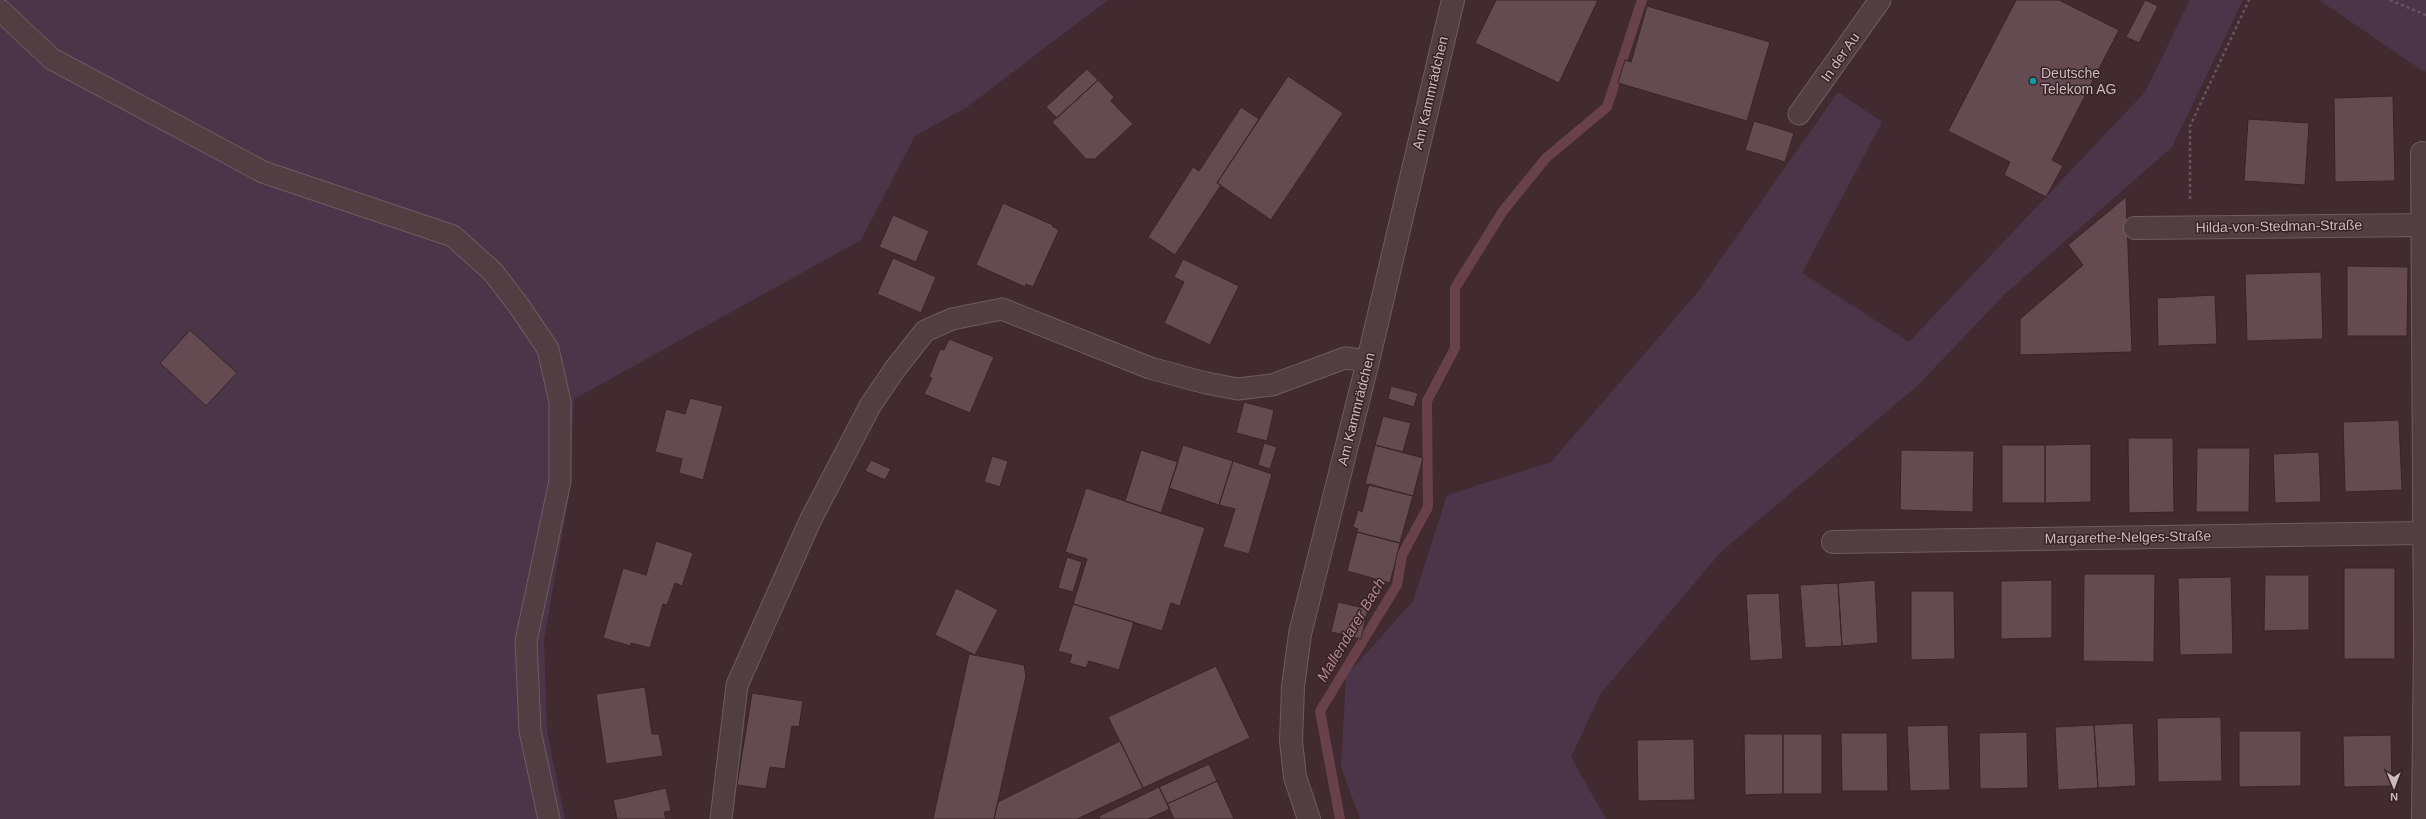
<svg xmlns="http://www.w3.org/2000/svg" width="2426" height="819" font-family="Arial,sans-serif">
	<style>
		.green { fill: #4b3649 }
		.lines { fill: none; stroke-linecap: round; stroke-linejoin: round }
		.stream { stroke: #68414b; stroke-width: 10 }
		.building { fill: #644b51; stroke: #382429 }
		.service-casing { stroke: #6e5c60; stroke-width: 23 }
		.minor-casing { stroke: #6e5c60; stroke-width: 24 }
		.path { stroke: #685361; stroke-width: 2.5; stroke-dasharray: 3 3; stroke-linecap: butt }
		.service { stroke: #513e42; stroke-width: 21 }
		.minor { stroke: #513e42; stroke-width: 22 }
		.culture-dot { fill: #0f9aa8; stroke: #362227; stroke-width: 1.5 }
		.labels { text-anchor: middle; stroke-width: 3; stroke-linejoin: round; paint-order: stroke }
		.street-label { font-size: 14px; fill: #cbbbbe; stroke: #362227 }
		.poi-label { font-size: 14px; fill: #cbbbbe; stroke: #362227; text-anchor: start }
		.water-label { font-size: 15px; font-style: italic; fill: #af8690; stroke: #362227 }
	</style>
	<rect width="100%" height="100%" fill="#412a30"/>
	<path class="green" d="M0,0H1108L967,107L915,136L861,240L574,399L569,495L544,641L547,732L565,819H0Z
		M2190,0H2243L2172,147L2005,294L1917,386L1721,552L1601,693L1571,757L1606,819H1360L1341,767L1346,676L1413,601L1447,495L1551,462L1697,293L1838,92L1882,122L1802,273L1909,342L2145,92Z
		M2319,0H2426V72L2420,69Z"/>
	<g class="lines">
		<path class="stream" d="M1340,819L1320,711L1397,585L1402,555L1428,507L1427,401L1455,348V288L1503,211L1546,158L1607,107L1642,0"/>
	</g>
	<path class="building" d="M1496,0H1598L1559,83L1475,43Z
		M2016,0H2059L2119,30L2052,160L2063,166L2046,197L2004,175L2010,162L1948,131Z
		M2145,0L2158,6L2139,43L2126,37Z
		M1647,6L1770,42L1747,121L1618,83L1625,60L1631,62Z
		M1087,69L1098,80L1057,118L1046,107Z
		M1288,76L1343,113L1271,220L1217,183Z
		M1098,80L1114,97L1111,101L1133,124L1095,159H1086L1052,122Z
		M2393,96L2395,181L2335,182L2334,98Z
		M1241,107L1259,119L1217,183L1221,185L1175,255L1148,237L1193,167L1199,171Z
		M2248,119L2309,123L2305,185L2244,181Z
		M1754,121L1794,133L1785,162L1745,150Z
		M2126,197L2132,352L2020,355V319L2083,265L2068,245Z
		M1003,203L1053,225L1052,226L1059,230L1033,287L1026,284L1025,287L976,265Z
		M893,215L929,231L916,262L879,247Z
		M893,258L936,277L921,313L877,294Z
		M1183,259L1239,286L1210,345L1164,323L1184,282L1174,277Z
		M2347,266L2408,267L2407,336H2347Z
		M2321,272L2323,339L2247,341L2245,274Z
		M2215,295L2217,344L2158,346L2157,298Z
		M190,330L237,373L206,406L160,363Z
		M949,339L994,357L970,413L924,394L932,378L929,377L940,349L944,350Z
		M1391,386L1418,393L1414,407L1388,399Z
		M690,398L723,406L703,480L679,473L682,459L655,452L666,409L685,414Z
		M1244,402L1274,410L1267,441L1236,433Z
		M1383,416L1411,423L1403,452L1375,445Z
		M2399,420L2402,490L2345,492L2343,422Z
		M2128,438H2173L2174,512L2129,513Z
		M1264,443L1277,447L1270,469L1258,465Z
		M2091,444V502L2045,503V445Z
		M1183,445L1233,461L1219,505L1169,488Z
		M1375,445L1423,458L1413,496L1365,484Z
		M2002,445H2045V503H2002Z
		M2197,448H2250L2249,512H2196Z
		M1141,450L1178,462L1161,513L1125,501Z
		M1901,450L1974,451L1973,512L1900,510Z
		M2319,452L2321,502L2275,503L2273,454Z
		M992,456L1008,461L1000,487L984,482Z
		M871,460L891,469L885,480L865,471Z
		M1233,461L1272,474L1249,554L1223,547L1235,509L1219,505Z
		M1369,484L1413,496L1400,543L1357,532L1358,529L1353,527L1358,510L1362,512Z
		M1086,488L1205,528L1180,606L1171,603L1162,631L1073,604L1087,559L1065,552Z
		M1357,532L1400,543L1390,583L1347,571Z
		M656,541L693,553L682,586L675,583L667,605L663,604L650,648L631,643V646L603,638L623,568L646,575Z
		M1067,557L1082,562L1073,592L1058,588Z
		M2344,568H2395V659H2344Z
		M2084,574H2155L2154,662L2083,661Z
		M2265,575H2309V630L2264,631Z
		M2231,577L2233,654L2180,655L2178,578Z
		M1875,580L1878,643L1842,646L1838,583Z
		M2052,580V638L2001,639V581Z
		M1838,583L1842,646L1805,648L1800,585Z
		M956,588L998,610L975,655L935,635Z
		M1911,591H1954L1955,659L1911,660Z
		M1779,593L1783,659L1750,661L1746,594Z
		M1338,602L1368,609L1361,639L1331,632Z
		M1073,604L1134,622L1119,670L1089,661L1086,668L1069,663L1072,655L1058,651Z
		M969,654L1024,665L1026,676L994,819H933Z
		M1216,666L1250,738L1143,788L1108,717Z
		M645,687L652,734H659L663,756L606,764L596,694Z
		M752,693L803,701L799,727L792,726L785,769L770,767L766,789L737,785Z
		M2221,717L2222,781L2158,782L2157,718Z
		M2133,723L2136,786L2098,788L2094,725Z
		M1948,725L1950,790L1910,791L1907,726Z
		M2094,725L2098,788L2058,790L2055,727Z
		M2239,731H2301V786L2239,787Z
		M2027,732L2028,788L1980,789L1979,733Z
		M1841,733H1887L1888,791H1842Z
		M1744,734H1783V794L1745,795Z
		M1783,734H1822V794H1783Z
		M2391,735L2392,786L2344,787L2343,736Z
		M1694,739L1695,800L1638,801L1637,740Z
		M1120,741L1143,788L1077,819H994L998,802Z
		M1209,764L1217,781L1167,804L1159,787Z
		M1217,781L1234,819H1174L1167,804Z
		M1159,787L1170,809L1148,819H1100L1099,816Z
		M666,788L671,811L664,812L666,819H617L613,800Z"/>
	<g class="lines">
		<g class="service-casing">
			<path id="service" d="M0,10L52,59L263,172L453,236L493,272L519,306L548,349L560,402V481L526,641L530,731L549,819
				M1799,114L1880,0
				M721,819L737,685L810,521L870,406L895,369L925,331L952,319L1002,309L1150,368L1206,383L1238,389L1272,385L1345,358L1368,361"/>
		</g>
		<g class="minor-casing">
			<path id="minor" d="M2422,153L2425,642L2423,819
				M2135,228L2423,225
				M1833,542L2424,533
				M1309,819L1295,777L1291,741L1293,687L1300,634L1368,361L1453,0"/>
		</g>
		<path class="path" d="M2390,0L2426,15
			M2190,199V126L2249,0"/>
		<use href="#service" class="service"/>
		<use href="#minor" class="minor"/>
	</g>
	<circle class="culture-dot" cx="2033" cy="81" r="4"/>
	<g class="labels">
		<g class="street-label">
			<text transform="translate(1840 57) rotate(-55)" y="5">In der Au</text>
			<text transform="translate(1430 93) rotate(-77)" y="5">Am Kammrädchen</text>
			<text transform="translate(2279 226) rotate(-1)" y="5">Hilda-von-Stedman-Straße</text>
			<text transform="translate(1356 409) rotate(-76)" y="5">Am Kammrädchen</text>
			<text transform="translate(2128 537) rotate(-1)" y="5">Margarethe-Nelges-Straße</text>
		</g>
		<g class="poi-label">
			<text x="2041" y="78">Deutsche<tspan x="2041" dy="16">Telekom AG</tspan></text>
		</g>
		<g class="water-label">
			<text transform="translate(1351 630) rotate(-59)" y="5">Mallendarer Bach</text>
		</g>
	</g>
	<g transform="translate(2394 787) rotate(179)" stroke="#362227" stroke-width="3" paint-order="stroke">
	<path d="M0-3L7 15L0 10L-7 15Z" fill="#cbbbbe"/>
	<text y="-6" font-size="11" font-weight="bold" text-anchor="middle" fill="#cbbbbe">N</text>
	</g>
</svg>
